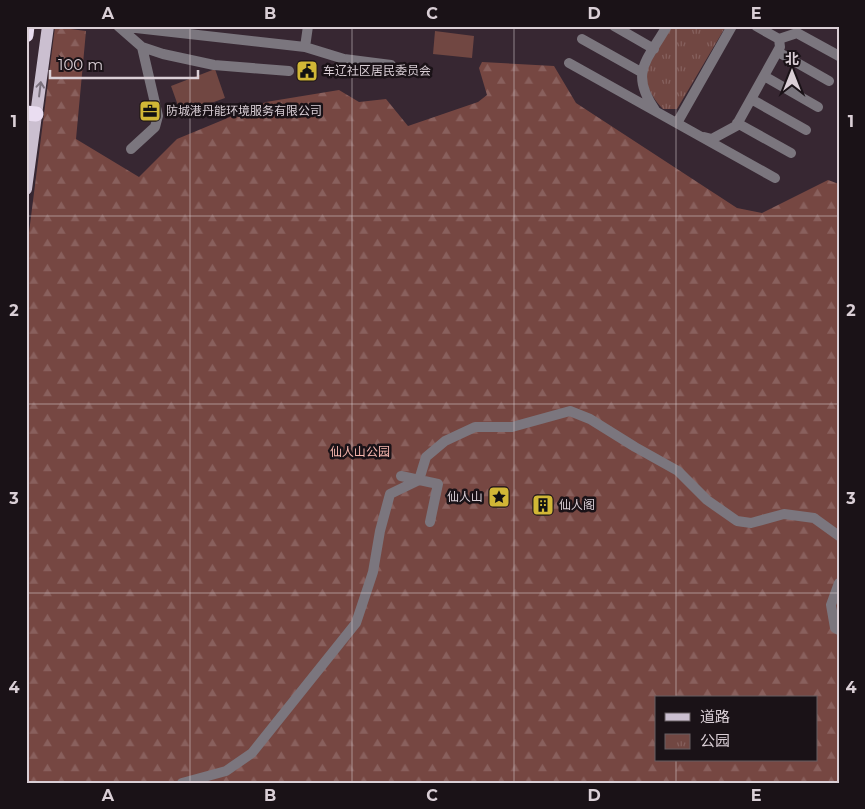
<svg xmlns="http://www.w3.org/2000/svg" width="865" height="809" font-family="Montserrat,'Noto Sans SC',sans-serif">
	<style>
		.grass { fill: #714742 }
		.forest { fill: url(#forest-firs); fill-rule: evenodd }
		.park { fill: url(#park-tufts) }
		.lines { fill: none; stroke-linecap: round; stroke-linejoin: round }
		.minor { stroke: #7b767e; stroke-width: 10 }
		.major { stroke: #cbbfd0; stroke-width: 12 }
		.highway { stroke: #eaddf1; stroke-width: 15 }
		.oneway { stroke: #7b717d }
		.grid { fill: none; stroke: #dacfd6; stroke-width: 1; stroke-opacity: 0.55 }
		.labels { text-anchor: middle; stroke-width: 5; stroke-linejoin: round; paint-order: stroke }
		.poi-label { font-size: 12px; fill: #dacfd6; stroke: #1a1217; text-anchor: start }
		.park-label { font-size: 12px; fill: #f7b6ae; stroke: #1a1217 }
		.neatline { fill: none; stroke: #dacfd6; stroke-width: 2 }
		.grid-label { font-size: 16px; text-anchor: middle; font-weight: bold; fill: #dacfd6 }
	</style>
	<defs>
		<pattern id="forest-firs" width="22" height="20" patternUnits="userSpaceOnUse" patternTransform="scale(1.25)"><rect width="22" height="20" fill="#764742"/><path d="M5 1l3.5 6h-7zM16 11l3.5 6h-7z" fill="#89605d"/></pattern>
		<pattern id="park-tufts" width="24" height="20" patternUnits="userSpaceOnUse" patternTransform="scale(1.25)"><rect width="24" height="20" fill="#714742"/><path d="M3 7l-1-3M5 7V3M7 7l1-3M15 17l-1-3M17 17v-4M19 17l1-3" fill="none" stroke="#85605d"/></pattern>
	</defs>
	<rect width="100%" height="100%" fill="#372732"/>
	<path class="grass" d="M435,31L474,36L472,58L433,54Z
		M215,69L225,98L181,114L171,86Z"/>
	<path class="forest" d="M55,27L86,31L76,139L139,177L177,139L266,102L339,90L359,102L386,99L408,126L478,102L487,95L479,68L482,62L554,66L576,103L737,208L762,213L828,180L839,184V783H26V256ZM656,698H816V760H656Z"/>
	<path class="park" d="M672,26H726L677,109H663C631,74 652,61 672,26Z"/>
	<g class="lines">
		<path class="minor" d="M118,26L305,47L344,59L391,65
			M118,26L142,47L163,54L214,65L289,71
			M614,26L654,49
			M582,39L641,72
			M779,39L797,33L839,56
			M305,47L308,26
			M778,52L829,81
			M569,63L775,178
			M764,76L818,107
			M751,99L806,130
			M655,110C629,72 647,61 667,26
			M677,123L732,26
			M737,123L791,153
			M704,137L712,139L736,126L780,47L779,39L756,26
			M131,149L155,127L158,116L142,47
			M401,476L438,484L430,522
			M839,583L831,605L835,628L839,630
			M182,783L226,771L252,753L356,623L373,572L380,531L390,494L419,480L426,457L445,441L475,427H512L570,411L590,419L635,447L678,471L707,500L737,521L751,523L784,514L814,518L839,536"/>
		<path class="major" d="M26,189L48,26"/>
		<path class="highway" d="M26,35L27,26
			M26,113L36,114"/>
	</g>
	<defs><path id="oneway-shaft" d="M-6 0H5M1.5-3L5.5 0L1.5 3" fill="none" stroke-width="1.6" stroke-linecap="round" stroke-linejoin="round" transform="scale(1.25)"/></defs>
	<use class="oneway" href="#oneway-shaft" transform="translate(40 89) rotate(-83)"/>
	<path class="grid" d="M190,26V783M352,26V783M514,26V783M676,26V698M26,216H839M26,404H839M26,593H839M676,760V783"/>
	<defs>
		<g id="civic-square" transform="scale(1.125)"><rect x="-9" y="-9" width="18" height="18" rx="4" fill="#d1b736" stroke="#1a1217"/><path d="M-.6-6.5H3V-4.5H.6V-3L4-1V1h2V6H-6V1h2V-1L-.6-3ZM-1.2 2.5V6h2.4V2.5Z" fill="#111"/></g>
		<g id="office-square" transform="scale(1.125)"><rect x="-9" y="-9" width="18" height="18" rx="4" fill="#d1b736" stroke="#1a1217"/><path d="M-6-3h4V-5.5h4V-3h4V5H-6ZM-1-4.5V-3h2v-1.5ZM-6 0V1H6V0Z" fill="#111"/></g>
		<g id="sight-square" transform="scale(1.125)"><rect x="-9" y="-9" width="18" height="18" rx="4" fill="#d1b736" stroke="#1a1217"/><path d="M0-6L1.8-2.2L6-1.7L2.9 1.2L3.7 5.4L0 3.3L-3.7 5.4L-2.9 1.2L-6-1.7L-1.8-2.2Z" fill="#111"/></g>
		<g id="building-square" transform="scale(1.125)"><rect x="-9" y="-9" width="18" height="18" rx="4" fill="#d1b736" stroke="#1a1217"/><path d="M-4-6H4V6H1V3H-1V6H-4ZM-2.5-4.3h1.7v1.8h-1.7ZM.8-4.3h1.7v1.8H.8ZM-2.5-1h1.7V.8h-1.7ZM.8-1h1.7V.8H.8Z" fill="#111"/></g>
	</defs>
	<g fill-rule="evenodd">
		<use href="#civic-square" x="307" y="71"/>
		<use href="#office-square" x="150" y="111"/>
		<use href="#sight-square" x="499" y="497"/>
		<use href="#building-square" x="543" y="505"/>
	</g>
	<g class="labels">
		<g class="poi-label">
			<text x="323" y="75">车辽社区居民委员会</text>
			<text x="166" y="115">防城港丹能环境服务有限公司</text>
			<text x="483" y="501" text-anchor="end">仙人山</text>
			<text x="559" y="509">仙人阁</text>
		</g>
		<g class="park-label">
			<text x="360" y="456">仙人山公园</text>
		</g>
	</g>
	<rect width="865" height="809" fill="none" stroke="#1a1217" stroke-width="55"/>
	<rect x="655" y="696" width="162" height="65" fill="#1a1217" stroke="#675e63"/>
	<rect x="665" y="713" width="25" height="8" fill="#cbbfd0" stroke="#675e63"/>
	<text x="700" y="722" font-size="15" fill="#dacfd6">道路</text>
	<rect x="665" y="734" width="25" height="15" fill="url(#park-tufts)" stroke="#675e63"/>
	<text x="700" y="746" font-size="15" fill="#dacfd6">公园</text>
	<g transform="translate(792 72)" stroke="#1a1217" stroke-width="4" paint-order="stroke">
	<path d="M0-4L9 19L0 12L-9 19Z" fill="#dacfd6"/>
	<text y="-8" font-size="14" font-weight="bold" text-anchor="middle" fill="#dacfd6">北</text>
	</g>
	<path d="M50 70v8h148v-8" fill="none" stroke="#dacfd6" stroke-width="2.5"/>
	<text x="58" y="70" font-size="15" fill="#dacfd6" stroke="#1a1217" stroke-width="4" paint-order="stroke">100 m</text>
	<rect x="28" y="28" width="810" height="754" class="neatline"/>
	<g class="grid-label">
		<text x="108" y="19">A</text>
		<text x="270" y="19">B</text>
		<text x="432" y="19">C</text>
		<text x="594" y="19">D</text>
		<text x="756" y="19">E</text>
		<text x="14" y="127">1</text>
		<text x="851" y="127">1</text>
		<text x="14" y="316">2</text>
		<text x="851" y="316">2</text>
		<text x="14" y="504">3</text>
		<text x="851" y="504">3</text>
		<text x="14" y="693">4</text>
		<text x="851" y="693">4</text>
		<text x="108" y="801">A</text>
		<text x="270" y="801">B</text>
		<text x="432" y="801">C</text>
		<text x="594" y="801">D</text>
		<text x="756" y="801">E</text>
	</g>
</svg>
